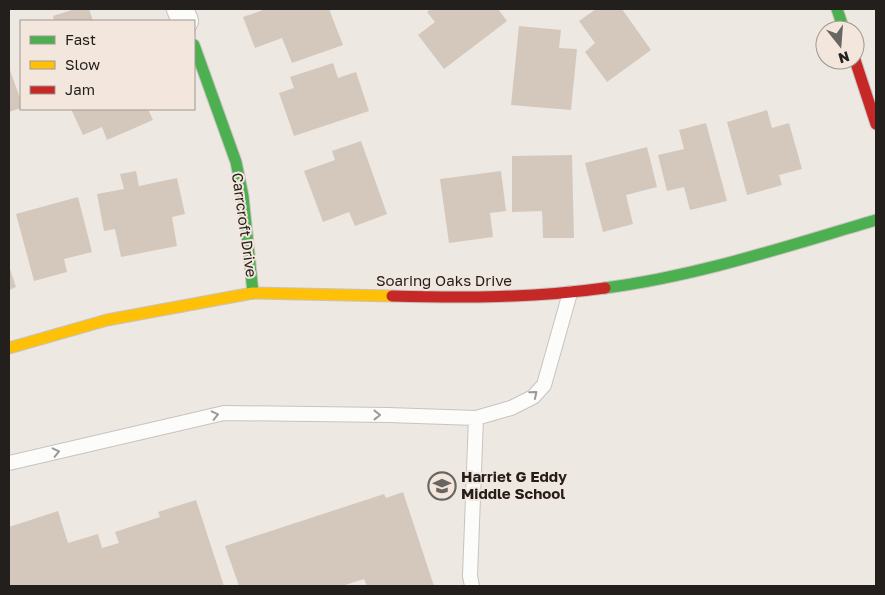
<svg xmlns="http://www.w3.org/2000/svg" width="885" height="595" font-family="'Golos Text',sans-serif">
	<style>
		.building { fill: #d4c8bd }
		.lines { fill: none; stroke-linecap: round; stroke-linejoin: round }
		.lane-casing { stroke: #c8c3bf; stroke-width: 16 }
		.street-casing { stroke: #c8c3bf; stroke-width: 28 }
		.fast-casing { stroke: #c8c3bf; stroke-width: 13 }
		.slow-casing { stroke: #c8c3bf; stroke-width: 13 }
		.jam-casing { stroke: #c8c3bf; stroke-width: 13 }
		.lane { stroke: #fcfcfb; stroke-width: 14 }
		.street { stroke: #fcfcfb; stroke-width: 26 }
		.fast { stroke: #4caf50; stroke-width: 11 }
		.slow { stroke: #ffc107; stroke-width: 11 }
		.jam { stroke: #c62828; stroke-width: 11 }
		.oneway { stroke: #9a9997 }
		.labels { text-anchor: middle; stroke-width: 4; stroke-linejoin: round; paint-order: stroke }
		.street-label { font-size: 15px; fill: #231f1c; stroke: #f3e7dd }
		.poi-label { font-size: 15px; font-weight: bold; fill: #231f1c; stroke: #f3e7dd; text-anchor: start }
	</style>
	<rect width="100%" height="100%" fill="#eee8e2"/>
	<path class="building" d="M75,9H89L93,21H54L53,16Z
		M266,9H329L343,45L292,63L282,38L255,48L243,17Z
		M431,9H498L507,21L444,69L418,35L435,22L427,12Z
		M596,9H622L651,50L607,82L585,52L595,43L579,21Z
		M519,26L561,30L559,48L577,49L571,110L511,105Z
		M333,63L338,78L356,72L369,111L294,136L279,93L294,88L290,77Z
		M10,70L21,101V108L9,112V71Z
		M71,109H148L153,120L107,140L102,127L83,135Z
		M767,110L772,128L789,123L802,169L779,175L782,185L747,195L727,122Z
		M706,123L727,201L690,210L684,187L667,191L658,155L684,149L679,130Z
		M361,141L387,214L355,226L349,212L323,222L304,171L335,160L332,151Z
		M647,147L657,187L626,195L633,224L603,232L585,163Z
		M572,155L574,238H543L542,211L512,212V156Z
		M136,171L139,186L177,178L185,214L172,217L177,246L121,257L115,229L104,231L97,194L124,189L120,174Z
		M501,171L506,211L490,213L493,237L449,243L440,179Z
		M78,197L92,252L64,259L67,272L34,281L16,214Z
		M9,266L16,287L9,290Z
		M403,492L434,586H367L364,579L342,586H239L225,546L384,494L386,498Z
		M196,500L224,586H9V527L58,511L68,543L98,534L102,548L119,543L115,532L160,517L158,512Z"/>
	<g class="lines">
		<g class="lane-casing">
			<path id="lane" d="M9,463L224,413L388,415L476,418L511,408L533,397L544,385L570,293
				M472,586L470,576L476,418"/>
		</g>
		<g class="street-casing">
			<path id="street" d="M180,9L185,21"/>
		</g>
		<g class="fast-casing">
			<path id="fast" d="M837,9L844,30
				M194,45L236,162L243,196L253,293
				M605,288C698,276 787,246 876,220"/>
		</g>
		<g class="slow-casing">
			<path id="slow" d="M9,348L107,320L253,293L392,296"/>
		</g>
		<g class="jam-casing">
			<path id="jam" d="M855,60L876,124
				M392,296C463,298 534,298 605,288"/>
		</g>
		<use href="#lane" class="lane"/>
		<use href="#street" class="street"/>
		<use href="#fast" class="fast"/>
		<use href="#slow" class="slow"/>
		<use href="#jam" class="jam"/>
	</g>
	<defs><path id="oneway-chevron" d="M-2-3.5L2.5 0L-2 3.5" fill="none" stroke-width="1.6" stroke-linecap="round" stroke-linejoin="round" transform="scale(1.25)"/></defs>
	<g class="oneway">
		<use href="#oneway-chevron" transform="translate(534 394) rotate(-40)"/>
		<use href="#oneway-chevron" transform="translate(215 415) rotate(-13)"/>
		<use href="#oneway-chevron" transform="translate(377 415)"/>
		<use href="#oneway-chevron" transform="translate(56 452) rotate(-13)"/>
	</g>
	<defs>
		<g id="school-ring" transform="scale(1.4375)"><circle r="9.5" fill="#f3e7dd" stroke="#6a6561" stroke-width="1.5"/><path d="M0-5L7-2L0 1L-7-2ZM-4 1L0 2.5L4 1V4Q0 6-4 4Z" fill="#6a6561"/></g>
	</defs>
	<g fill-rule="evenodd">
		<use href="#school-ring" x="442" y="486"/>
	</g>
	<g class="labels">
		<g class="street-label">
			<text transform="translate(244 225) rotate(82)" y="5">Carrcroft Drive</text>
			<text x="444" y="286">Soaring Oaks Drive</text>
		</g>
		<g class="poi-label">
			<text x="461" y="482">Harriet G Eddy<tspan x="461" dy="17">Middle School</tspan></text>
		</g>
	</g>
	<rect width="885" height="595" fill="none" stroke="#231f1c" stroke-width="20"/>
	<rect x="20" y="20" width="175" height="90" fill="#f3e7dd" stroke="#a09790"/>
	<rect x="30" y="36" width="25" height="8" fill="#4caf50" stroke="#a09790"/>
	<text x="65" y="45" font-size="15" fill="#231f1c">Fast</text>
	<rect x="30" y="61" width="25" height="8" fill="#ffc107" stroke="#a09790"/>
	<text x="65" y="70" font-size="15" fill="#231f1c">Slow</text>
	<rect x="30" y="86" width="25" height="8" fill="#c62828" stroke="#a09790"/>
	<text x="65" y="95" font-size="15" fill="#231f1c">Jam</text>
	<g transform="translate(840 45) rotate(163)"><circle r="24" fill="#f3e7dd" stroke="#a09790"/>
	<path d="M0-4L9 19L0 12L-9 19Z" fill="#6a6561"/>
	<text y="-8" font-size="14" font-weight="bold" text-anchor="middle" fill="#231f1c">N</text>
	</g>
</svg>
